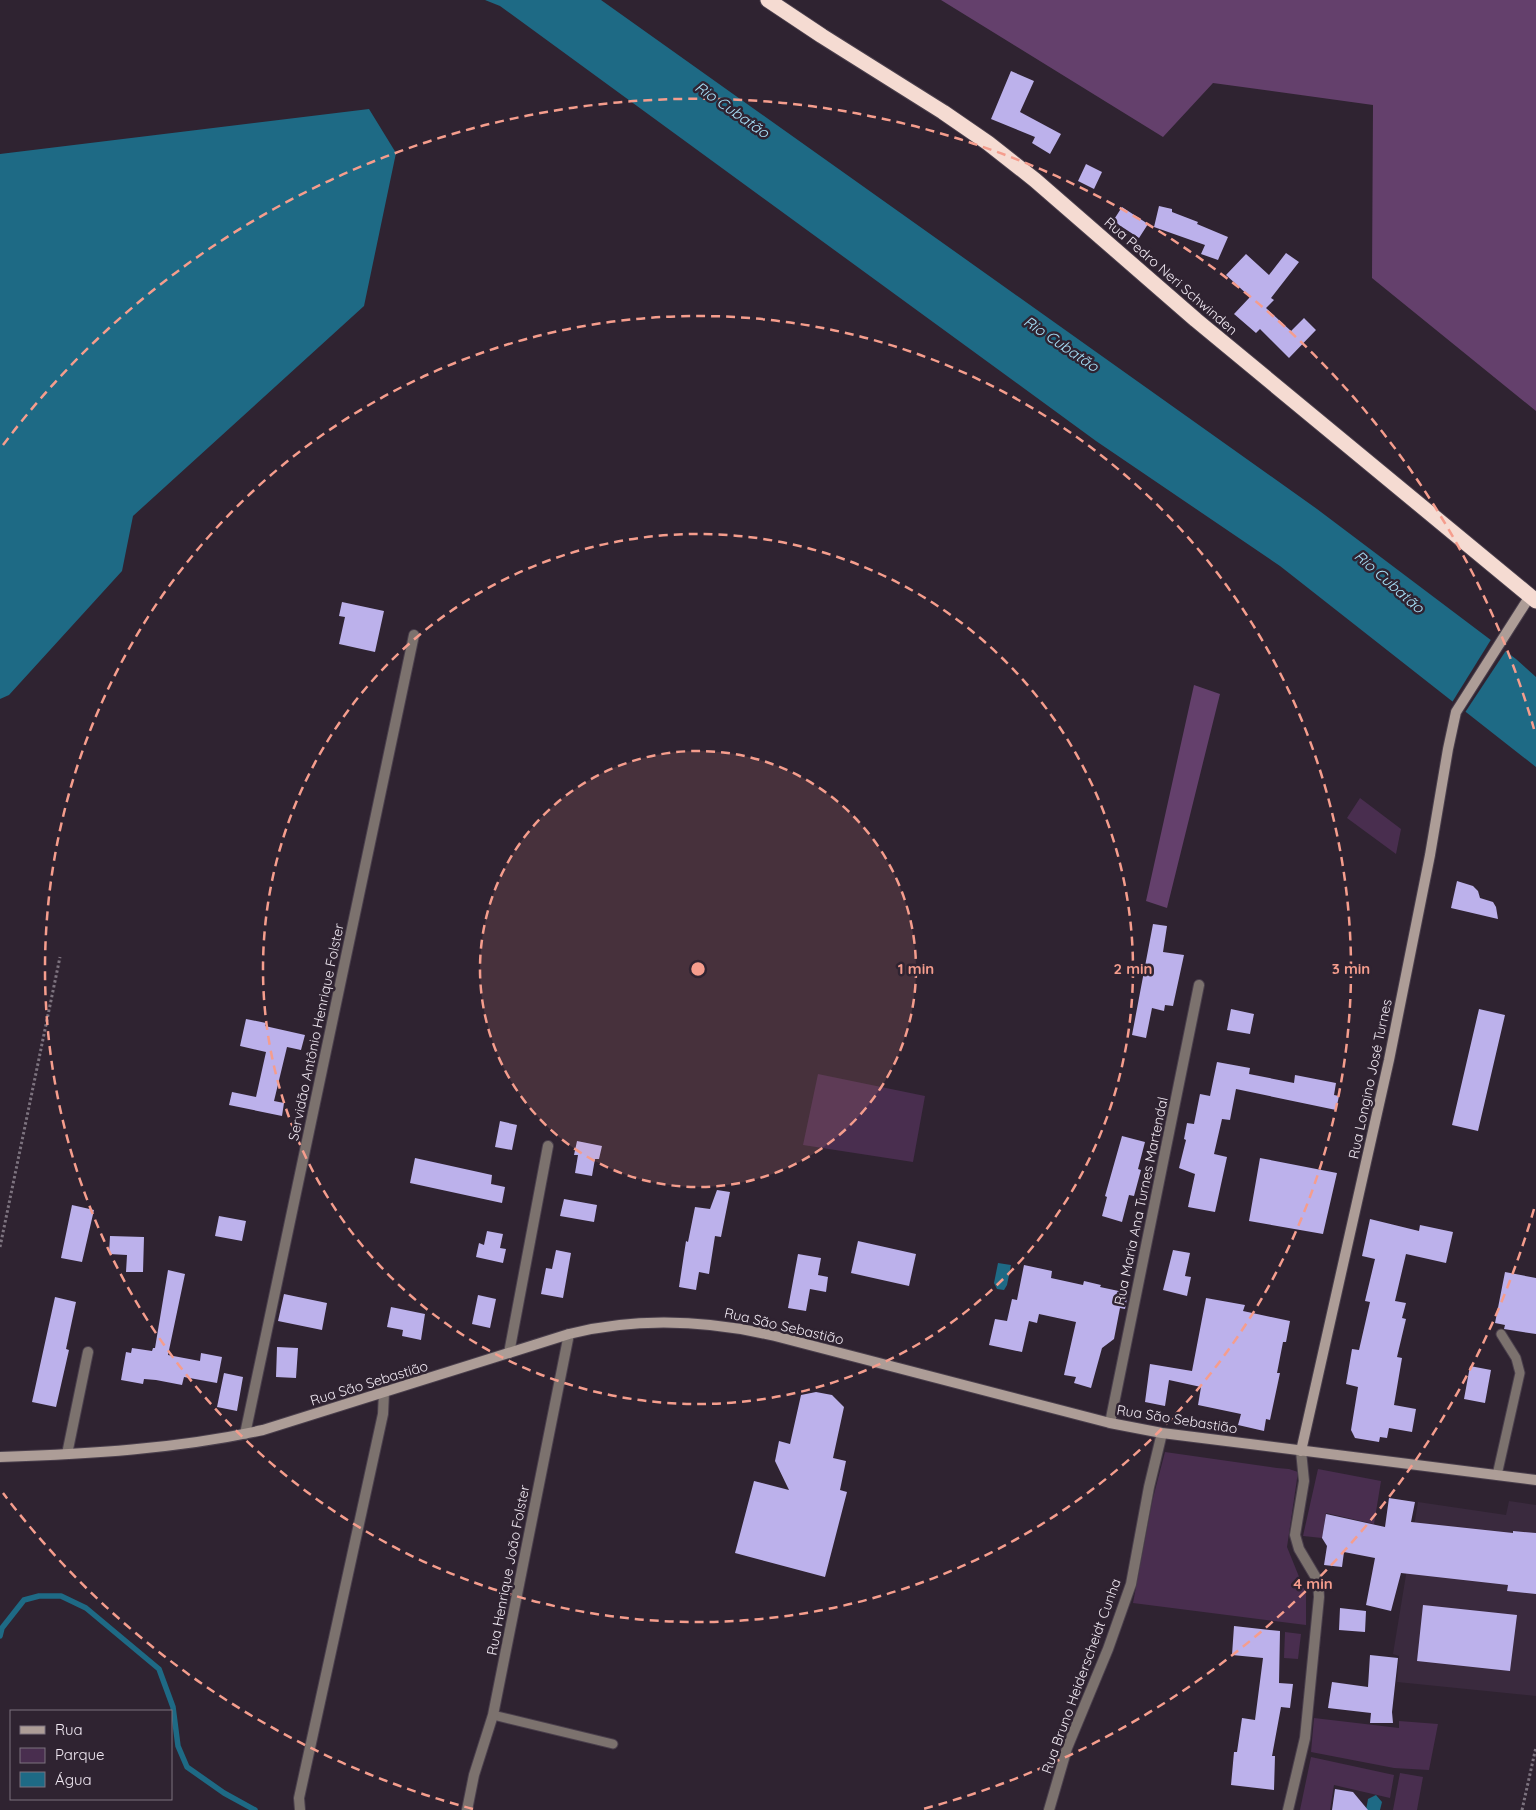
<svg xmlns="http://www.w3.org/2000/svg" width="1536" height="1810" font-family="Quicksand,sans-serif">
	<style>
		.built { fill: #3a2a3e }
		.green { fill: #492e4f }
		.forest { fill: #64406c }
		.water { fill: #1e6a85 }
		.pier { fill: #2f2331 }
		.lines { fill: none; stroke-linecap: round; stroke-linejoin: round }
		.stream { stroke: #1e6a85; stroke-width: 5.5 }
		.building { fill: #bcb1eb }
		.lane-casing { stroke: #4a3f4c; stroke-width: 11 }
		.street-casing { stroke: #4a3f4c; stroke-width: 12 }
		.secondary-casing { stroke: #4a3f4c; stroke-width: 12 }
		.highway-casing { stroke: #4a3f4c; stroke-width: 17 }
		.path { stroke: #7d737f; stroke-width: 3; stroke-dasharray: 2.5 2.5; stroke-linecap: butt }
		.lane { stroke: #7c726e; stroke-width: 9 }
		.street { stroke: #7c726e; stroke-width: 10 }
		.secondary { stroke: #ad9d97; stroke-width: 10 }
		.highway { stroke: #f5dbd2; stroke-width: 15 }
		.ring { fill: none; stroke: #f59d8d; stroke-width: 2.5; stroke-dasharray: 9 6 }
		.labels { text-anchor: middle; stroke-width: 5; stroke-linejoin: round; paint-order: stroke }
		.street-label { font-size: 14px; fill: #f1e9f3; stroke: #2f2331 }
		.water-label { font-size: 15px; font-style: italic; fill: #a9e3fb; stroke: #2f2331 }
		.centre { fill: #f59d8d; stroke: #2f2331; stroke-width: 2.5 }
		.ring-label { font-size: 15px; text-anchor: middle; font-weight: bold; fill: #f59d8d; stroke: #2f2331; stroke-width: 5; stroke-linejoin: round; paint-order: stroke }
	</style>
	<rect width="100%" height="100%" fill="#2f2331"/>
	<path class="built" d="M1509,1501L1536,1505V1696L1397,1682L1399,1656L1393,1654L1418,1502L1506,1515Z"/>
	<path class="green" d="M1360,798L1401,829L1396,854L1347,818Z
		M818,1074L925,1096L913,1162L803,1145Z
		M1165,1452L1277,1468L1289,1469L1298,1472L1287,1547L1306,1594V1625L1133,1603L1153,1498Z
		M1318,1469L1381,1481L1374,1524L1326,1513L1322,1538L1303,1536Z
		M1285,1632L1301,1634L1298,1659L1284,1658Z
		M1314,1718L1399,1728V1721L1438,1724L1429,1770L1394,1768L1311,1752Z
		M1311,1757L1394,1775L1390,1798L1334,1785L1330,1810H1300Z
		M1400,1773L1423,1777L1417,1810H1393Z"/>
	<path class="forest" d="M941,0H1536V411L1372,278L1373,105L1213,83L1163,137Z
		M1194,685L1220,694L1167,908L1146,901Z"/>
	<path class="water" d="M485,0H601L1317,509L1516,659L1536,677V767L1280,566L1096,441L500,6Z
		M369,109L396,153L364,306L133,516L122,571L9,695L0,699V154Z
		M998,1263L1011,1265L1007,1285L1004,1290L997,1289L994,1283Z
		M1376,1795L1382,1802L1380,1810H1366L1368,1799Z"/>
	<path class="pier" d="M1492,638L1507,649L1464,714L1451,704Z"/>
	<g class="lines">
		<path class="stream" d="M0,1636L2,1628L24,1600L39,1596H61L86,1608L159,1669L173,1707L178,1746L187,1767L224,1793L255,1810"/>
	</g>
	<path class="building" d="M1011,71L1034,81L1020,112L1061,134L1050,154L1032,143L1035,137L991,119Z
		M1086,164L1102,172L1094,189L1078,181Z
		M1159,206L1172,209V212L1198,222L1197,224L1228,237L1218,260L1201,254L1205,245L1154,227Z
		M1122,207L1148,224L1139,238L1113,221Z
		M1286,253L1299,262L1271,298L1274,300L1266,308L1291,331L1304,318L1316,330L1289,358L1260,329L1256,333L1234,314L1250,297L1226,275L1246,254L1269,275Z
		M342,602L384,611L375,652L339,644L345,617L339,616Z
		M1457,881L1473,886L1478,891L1480,898L1493,902L1496,907L1498,919L1451,908Z
		M1153,924L1167,926L1163,952L1184,955L1173,1006L1165,1005L1164,1011L1152,1008L1146,1038L1132,1035Z
		M1231,1009L1254,1014L1250,1034L1227,1030Z
		M1479,1009L1505,1015L1478,1131L1452,1125Z
		M246,1019L266,1023L265,1026L305,1035L301,1050L287,1047L274,1101L284,1103L282,1116L229,1105L232,1092L256,1097L266,1052L240,1046Z
		M1217,1062L1250,1068L1249,1074L1294,1083L1295,1075L1336,1083L1334,1095L1339,1096L1336,1110L1236,1089L1230,1120L1222,1119L1214,1154L1227,1157L1215,1212L1188,1207L1195,1174L1179,1168L1186,1140L1184,1139L1187,1123L1194,1124L1200,1094L1210,1096Z
		M500,1121L517,1125L512,1150L495,1147Z
		M1122,1136L1145,1142L1138,1169L1141,1170L1134,1196L1129,1195L1122,1222L1102,1216L1107,1197L1105,1196Z
		M577,1141L602,1146L599,1159H595L592,1176L575,1173L578,1155H574Z
		M415,1158L492,1175L491,1184L505,1187L502,1203L410,1183Z
		M1260,1158L1337,1173L1323,1234L1249,1221Z
		M717,1190L730,1192L721,1237L715,1236L709,1274L699,1272L696,1290L679,1287L686,1241L688,1242L695,1207L710,1209Z
		M564,1199L597,1205L594,1222L560,1216Z
		M72,1205L94,1210L82,1262L61,1258Z
		M219,1216L246,1221L242,1241L215,1236Z
		M1370,1219L1419,1231L1420,1225L1453,1232L1446,1263L1406,1254L1395,1301L1406,1303L1402,1318L1406,1319L1397,1357L1402,1358L1394,1405L1416,1409L1412,1432L1389,1428L1387,1438L1380,1437L1379,1442L1355,1438L1351,1430L1358,1387L1346,1384L1352,1349L1359,1350L1370,1302L1365,1301L1375,1259L1362,1256Z
		M487,1231L503,1234L500,1248L506,1249L503,1263L476,1257L479,1243L484,1245Z
		M110,1236L144,1237L143,1272H126L127,1255L109,1254Z
		M858,1241L916,1254L909,1286L851,1273Z
		M556,1250L571,1253L563,1298L541,1294L546,1268L552,1269Z
		M1173,1250L1190,1253L1185,1276L1191,1277L1187,1296L1163,1290Z
		M798,1254L821,1258L818,1275L828,1277L826,1292L810,1289L806,1311L788,1308Z
		M1024,1265L1052,1271L1051,1278L1083,1285L1084,1281L1101,1285L1100,1287L1128,1293L1125,1309L1120,1308L1114,1339L1102,1348L1091,1388L1074,1383L1076,1377L1064,1375L1076,1322L1039,1314L1037,1323L1029,1321L1022,1352L989,1345L995,1319L1007,1321L1012,1299L1017,1300Z
		M168,1270L185,1274L168,1355L200,1361L201,1353L222,1357L217,1383L184,1377L182,1385L156,1380L144,1379L143,1384L121,1380L126,1352L131,1353L132,1348L152,1351L153,1348H155Z
		M1505,1272L1536,1278V1334L1504,1329L1505,1325L1495,1323Z
		M284,1294L327,1303L322,1330L278,1321Z
		M478,1295L496,1299L490,1328L472,1324Z
		M55,1297L76,1302L66,1349L69,1350L56,1407L32,1402Z
		M1206,1298L1245,1305L1243,1311L1290,1321L1286,1342H1283L1277,1373H1280L1270,1420L1266,1419L1264,1431L1238,1425L1241,1414L1198,1405L1201,1387L1169,1380L1165,1406L1145,1402L1150,1364L1192,1371Z
		M391,1307L425,1314L421,1340L402,1336L403,1330L387,1327Z
		M277,1347L298,1348L296,1378L276,1377Z
		M1470,1366L1491,1370L1485,1403L1464,1399Z
		M224,1373L243,1377L237,1411L217,1407Z
		M816,1392L832,1395L844,1407L833,1458L846,1461L840,1490L847,1492L825,1577L735,1553L754,1481L789,1490L775,1461L779,1441L790,1444L801,1395Z
		M1389,1498L1415,1502L1411,1522L1513,1533V1531L1536,1533V1594L1507,1591L1508,1585L1401,1573L1391,1611L1366,1605L1375,1558L1344,1552L1342,1567L1324,1565L1327,1546L1322,1538L1326,1514L1385,1527Z
		M1423,1605L1517,1615L1510,1671L1417,1661Z
		M1340,1608L1366,1611L1365,1632L1339,1630Z
		M1234,1626L1280,1631L1279,1683L1293,1684L1290,1708L1281,1707L1272,1756H1275L1274,1790L1231,1785L1234,1752H1237L1242,1718L1255,1720L1263,1658L1232,1655Z
		M1370,1655L1398,1658L1392,1712L1393,1723H1370L1371,1713L1328,1708L1332,1682L1368,1687Z
		M1335,1789L1353,1792L1368,1810H1332Z"/>
	<g class="lines">
		<g class="lane-casing">
			<path id="lane" d="M1497,1475L1520,1373L1516,1358L1501,1334
				M493,1715L613,1744"/>
		</g>
		<g class="street-casing">
			<path id="street" d="M509,1353L548,1146
				M1110,1423L1199,985
				M245,1434L414,635
				M67,1454L88,1352
				M300,1810L299,1798L383,1414L384,1392
				M467,1810L474,1775L493,1715L569,1334
				M1049,1810L1067,1748L1108,1649L1131,1584L1149,1487L1162,1433
				M1288,1810L1305,1738L1319,1597L1318,1581L1299,1549L1295,1535L1304,1481L1301,1451"/>
		</g>
		<g class="secondary-casing">
			<path id="secondary" d="M1301,1451L1389,1060L1430,855L1448,749L1456,712L1530,596
				M0,1457C88,1454 177,1449 263,1430L569,1334C637,1317 706,1320 775,1336L1110,1423L1162,1433L1536,1480"/>
		</g>
		<g class="highway-casing">
			<path id="highway" d="M768,0L822,36L943,112L988,143L1035,180L1196,320L1536,601"/>
		</g>
		<path class="path" d="M0,1247L60,957
			M1522,1810L1536,1747"/>
		<use href="#lane" class="lane"/>
		<use href="#street" class="street"/>
		<use href="#secondary" class="secondary"/>
		<use href="#highway" class="highway"/>
	</g>
	<circle cx="698" cy="969" r="218" fill="#f59d8d" fill-opacity=".12"/>
	<g class="ring">
		<circle cx="698" cy="969" r="218"/>
		<circle cx="698" cy="969" r="435"/>
		<circle cx="698" cy="969" r="653"/>
		<path d="M1534 1209A870 870 0 0 1 923 1809M473 1809A870 870 0 0 1 3 1493M3 445A870 870 0 0 1 1534 729"/>
	</g>
	<g class="labels">
		<g class="street-label">
			<text transform="translate(1171 276) rotate(41)" y="5">Rua Pedro Neri Schwinden</text>
			<text transform="translate(316 1032) rotate(-78)" y="5">Servidão Antônio Henrique Folster</text>
			<text transform="translate(1370 1079) rotate(-78)" y="5">Rua Longino José Turnes</text>
			<text transform="translate(1141 1201) rotate(-78)" y="5">Rua Maria Ana Turnes Martendal</text>
			<text transform="translate(784 1326) rotate(13)" y="5">Rua São Sebastião</text>
			<text transform="translate(369 1383) rotate(-17)" y="5">Rua São Sebastião</text>
			<text transform="translate(1177 1419) rotate(9)" y="5">Rua São Sebastião</text>
			<text transform="translate(508 1570) rotate(-79)" y="5">Rua Henrique João Folster</text>
			<text transform="translate(1081 1676) rotate(-70)" y="5">Rua Bruno Heiderscheidt Cunha</text>
		</g>
		<g class="water-label">
			<text transform="translate(732 110) rotate(35)" y="5">Rio Cubatão</text>
			<text transform="translate(1061 344) rotate(34)" y="5">Rio Cubatão</text>
			<text transform="translate(1389 582) rotate(41)" y="5">Rio Cubatão</text>
		</g>
	</g>
	<circle cx="698" cy="969" r="8" class="centre"/>
	<g class="ring-label">
		<text x="916" y="974">1 min</text>
		<text x="1133" y="974">2 min</text>
		<text x="1351" y="974">3 min</text>
		<text x="1313" y="1589">4 min</text>
	</g>
	<rect x="10" y="1710" width="162" height="90" fill="#2f2331" stroke="#7d727f"/>
	<rect x="20" y="1726" width="25" height="8" fill="#ad9d97" stroke="#7d727f"/>
	<text x="55" y="1735" font-size="15" fill="#f1e9f3">Rua</text>
	<rect x="20" y="1748" width="25" height="15" fill="#492e4f" stroke="#7d727f"/>
	<text x="55" y="1760" font-size="15" fill="#f1e9f3">Parque</text>
	<rect x="20" y="1772" width="25" height="15" fill="#1e6a85" stroke="#7d727f"/>
	<text x="55" y="1785" font-size="15" fill="#f1e9f3">Água</text>
</svg>
